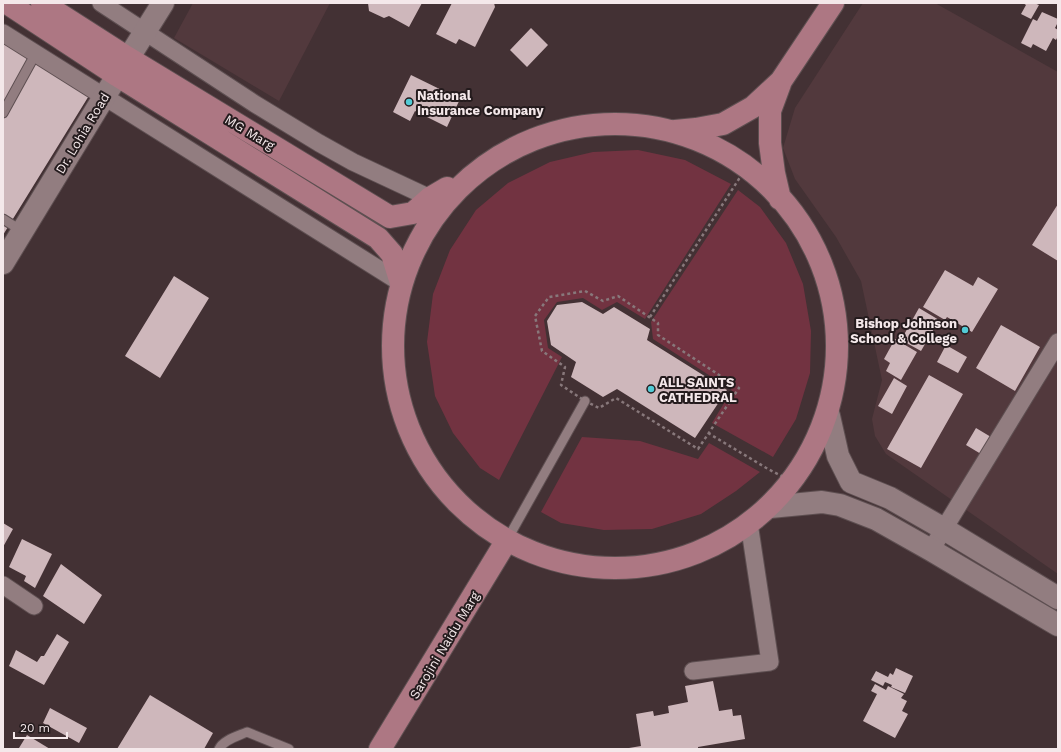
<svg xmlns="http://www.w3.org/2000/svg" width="1061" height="752" font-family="'Work Sans',sans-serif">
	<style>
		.built { fill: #52393d }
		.green { fill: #723341 }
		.building { fill: #ceb7bb }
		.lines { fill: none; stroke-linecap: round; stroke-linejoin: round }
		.service-casing { stroke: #5e4f51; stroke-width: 11 }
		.minor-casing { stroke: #5e4f51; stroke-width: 19 }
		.tertiary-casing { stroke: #5e4f51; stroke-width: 24 }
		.secondary-casing { stroke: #5e4f51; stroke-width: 24 }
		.path { stroke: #88787b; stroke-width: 2.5; stroke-dasharray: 3 3; stroke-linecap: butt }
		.service { stroke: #927d80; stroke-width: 9 }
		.minor { stroke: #927d80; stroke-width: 17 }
		.tertiary { stroke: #927d80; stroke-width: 22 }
		.secondary { stroke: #ad7783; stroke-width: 22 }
		.poi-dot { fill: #52cbd6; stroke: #241b1d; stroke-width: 1.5 }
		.labels { text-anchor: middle; stroke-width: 4; stroke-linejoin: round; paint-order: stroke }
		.poi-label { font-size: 13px; font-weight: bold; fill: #f4e8ea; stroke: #241b1d; text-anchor: start }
		.street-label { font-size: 13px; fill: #f4e8ea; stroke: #241b1d }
	</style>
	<rect width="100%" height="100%" fill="#433134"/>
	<path class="built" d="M193,3H330L279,101L174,38Z
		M863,3H935L1058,72V574L886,454L875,436L872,419L882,380L861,281L836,237L795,179L783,148L795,108Z"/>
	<path class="green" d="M638,150L685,160L731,184L645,319L617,302L602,310L583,298L557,302L544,320L548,348L562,357L499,480L480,468L453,433L435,396L427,342L433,294L450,250L476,210L508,183L550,162L593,152Z
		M738,190L760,207L786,243L803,284L811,331L810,373L796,419L773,457L712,423L732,390L653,339L651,322Z
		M582,437L640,441L698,459L709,443L760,472L736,491L701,514L652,529L604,530L561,523L541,512Z"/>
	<path class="building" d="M368,3H422L409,27L389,16L384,18L369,11Z
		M452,3H494L495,7L475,47L459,39L456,44L436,34Z
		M1023,3H1034L1039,5L1031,19L1021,14L1026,5Z
		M1042,12L1058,19V22L1055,28L1058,30V36L1056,40L1053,38L1046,51L1033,44L1031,48L1021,43L1033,19L1037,21Z
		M531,28L548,45L527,67L510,50Z
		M3,38L90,94L3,235Z
		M411,75L460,99L447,127L415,111L410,121L393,112Z
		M1058,204V261L1032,245Z
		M945,270L973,286L978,277L998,289L972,332L947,317L945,320L923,307Z
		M174,276L209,298L160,378L125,356Z
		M582,302L603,314L614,307L650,329L647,340L727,390L695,438L617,389L603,397L571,377L576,362L551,345L547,321L557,305Z
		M919,308L939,320L921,351L901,340Z
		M1001,325L1040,347L1015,391L976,368Z
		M895,339L917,352L901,380L886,371L890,363L884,359Z
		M946,345L967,357L958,373L937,362Z
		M929,375L963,394L921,468L887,449Z
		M894,378L907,386L892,414L878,406Z
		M976,428L991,437L981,454L966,445Z
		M3,523L13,529L3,547Z
		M22,539L52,554L35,588L24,581L26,576L9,567Z
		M61,564L102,595L84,624L43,596Z
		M57,634L69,642L44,685L9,666L16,650L37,662L41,656H44Z
		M896,668L913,676L905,693L891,687L892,685L885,682L883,686L871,680L876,671L888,677L890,673L893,675Z
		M713,681L719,711L732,709L733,716L741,715L745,739L698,747V749H629V748L641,746L636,714L653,711L654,716L669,713L668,706L688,702L685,686Z
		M875,684L886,690L888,686L904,694L901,698L907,701L902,711L908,714L895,738L863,721L877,694L871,691Z
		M150,695L213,733L204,749H117Z
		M50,708L87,728L79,743L43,723Z
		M27,735L50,749H20L19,748Z"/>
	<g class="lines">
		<g class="service-casing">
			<path id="service" d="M3,113L36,53
				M3,219L22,231
				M507,540L585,401
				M219,749C223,740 238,736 247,732L289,749"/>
		</g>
		<g class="minor-casing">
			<path id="minor" d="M101,3L255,104L319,143L353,162L430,198
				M3,33L401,283
				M931,550L1058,342
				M3,585L34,606
				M693,671L770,662L749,523"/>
		</g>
		<g class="tertiary-casing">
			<path id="tertiary" d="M3,263L104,97L163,3
				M829,416L838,456L851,482L890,498L944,529L1058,598
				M770,507L822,502L840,505L876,519L931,550L1058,625"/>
		</g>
		<g class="secondary-casing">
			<path id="secondary" d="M7,3L118,76L378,238L392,254L401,283
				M42,3L128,58L390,217L413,213L430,198L447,188
				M780,84L770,111V143L774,173L780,199
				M393 346a222 222 0 1 1 444 0a222 222 0 1 1-444 0Z
				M675,131L696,129L723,124L753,107L781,81L833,3
				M380,749L507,540"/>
		</g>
		<path class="path" d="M585,291L603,301L618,296L658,323V335L739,388L698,449L616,398L599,408L585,401L561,385L565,367L542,351L535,316L549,297Z
			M650,317L746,168
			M708,433L768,469L795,483"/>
		<use href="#service" class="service"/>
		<use href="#minor" class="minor"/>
		<use href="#tertiary" class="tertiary"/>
		<use href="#secondary" class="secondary"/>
	</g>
	<g class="poi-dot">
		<circle cx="409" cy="102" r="4"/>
		<circle cx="965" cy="330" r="4"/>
		<circle cx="651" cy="389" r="4"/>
	</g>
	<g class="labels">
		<g class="poi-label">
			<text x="417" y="100">National<tspan x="417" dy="15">Insurance Company</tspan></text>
			<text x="957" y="328" text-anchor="end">Bishop Johnson<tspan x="957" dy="15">School &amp; College</tspan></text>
			<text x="659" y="387">ALL SAINTS<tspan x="659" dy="15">CATHEDRAL</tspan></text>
		</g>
		<g class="street-label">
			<text transform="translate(250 132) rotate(31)" y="5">MG Marg</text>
			<text transform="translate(82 133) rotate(-59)" y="5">Dr. Lohia Road</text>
			<text transform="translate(444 645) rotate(-59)" y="5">Sarojini Naidu Marg</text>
		</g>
	</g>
	<rect width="1061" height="752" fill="none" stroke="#f4e8ea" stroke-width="8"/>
	<path d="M14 732v6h53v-6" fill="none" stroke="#f4e8ea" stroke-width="2"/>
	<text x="20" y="732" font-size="12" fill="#f4e8ea" stroke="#241b1d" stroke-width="3" paint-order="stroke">20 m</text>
</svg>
